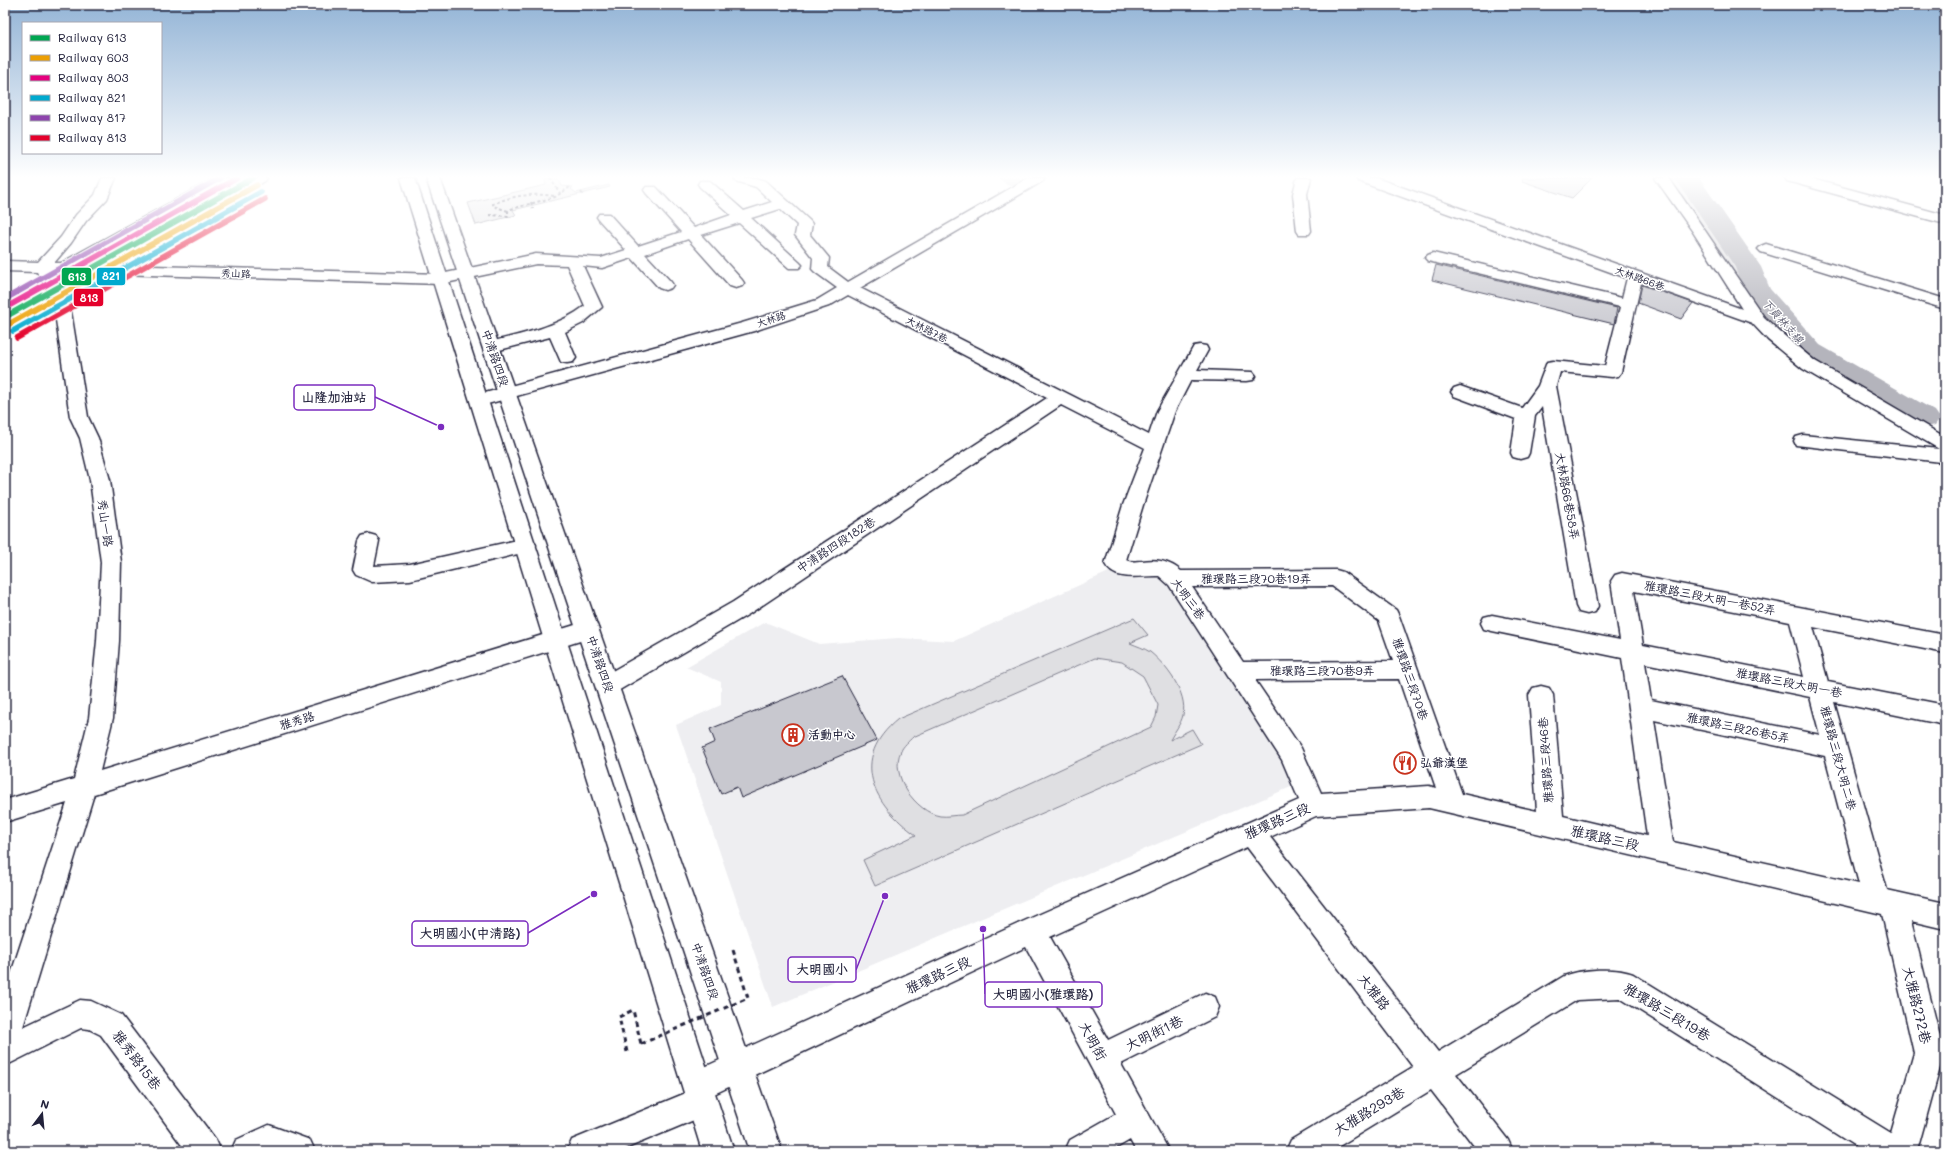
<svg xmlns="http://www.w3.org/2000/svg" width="1950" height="1156" font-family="Mali,'LXGW WenKai TC',sans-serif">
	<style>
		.built { fill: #eeeef1 }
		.green { fill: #dfdfe2; stroke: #80808e; fill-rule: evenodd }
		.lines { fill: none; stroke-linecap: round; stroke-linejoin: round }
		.canal { fill: #b4b4bc; fill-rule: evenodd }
		.river { fill: #b4b4bc; fill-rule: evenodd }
		.building { fill: #c8c8cf; stroke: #22223b }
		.minor-casing { stroke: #22223b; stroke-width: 3 }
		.major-casing { stroke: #22223b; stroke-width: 3 }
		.path-far1 { stroke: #22223b; stroke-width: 2; stroke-dasharray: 3 2.5; stroke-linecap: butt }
		.path { stroke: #22223b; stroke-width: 3; stroke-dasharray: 5 4; stroke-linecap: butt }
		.minor { fill: #fff; fill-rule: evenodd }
		.major { fill: #fff; fill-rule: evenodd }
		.path-bridge { stroke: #22223b; stroke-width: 3; stroke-dasharray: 5 4; stroke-linecap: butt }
		.rail-1-casing { stroke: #fff; stroke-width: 8 }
		.rail-2-casing { stroke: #fff; stroke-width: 8 }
		.rail-3-casing { stroke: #fff; stroke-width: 8 }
		.rail-4-casing { stroke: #fff; stroke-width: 8 }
		.rail-5-casing { stroke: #fff; stroke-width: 8 }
		.rail-6-casing { stroke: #fff; stroke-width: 8 }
		.rail-1 { stroke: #00a651; stroke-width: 5.5 }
		.rail-2 { stroke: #ec9f03; stroke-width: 5.5 }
		.rail-3 { stroke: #e5007d; stroke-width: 5.5 }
		.rail-4 { stroke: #00a9ce; stroke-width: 5.5 }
		.rail-5 { stroke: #8e44ad; stroke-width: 5.5 }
		.rail-6 { stroke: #e4002b; stroke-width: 5.5 }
		.labels { text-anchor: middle; stroke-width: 3; stroke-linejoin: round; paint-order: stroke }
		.far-street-label { font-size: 10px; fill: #22223b; stroke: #fff }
		.far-water-label { font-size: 11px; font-style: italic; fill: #5c5c6f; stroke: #fff }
		.street-label { font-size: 12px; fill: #22223b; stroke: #fff }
		.poi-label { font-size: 12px; font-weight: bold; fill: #22223b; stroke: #fff; text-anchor: start }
		.near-street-label { font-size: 14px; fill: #22223b; stroke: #fff }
		.leader { fill: none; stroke: #7b2cbf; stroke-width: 1.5 }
		.callout-dot { fill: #7b2cbf; stroke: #fff; stroke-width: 1.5 }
		.callout { fill: #fff; stroke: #7b2cbf; stroke-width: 1.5 }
		.callout-label { font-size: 13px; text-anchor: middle; font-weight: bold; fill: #22223b }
		.line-badge { stroke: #fff; stroke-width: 1.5 }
		.badge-label { font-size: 11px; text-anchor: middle; font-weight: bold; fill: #fff }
	</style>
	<rect width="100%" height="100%" fill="#fff"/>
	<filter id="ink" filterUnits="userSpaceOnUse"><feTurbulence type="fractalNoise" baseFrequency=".025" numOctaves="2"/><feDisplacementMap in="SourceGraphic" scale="8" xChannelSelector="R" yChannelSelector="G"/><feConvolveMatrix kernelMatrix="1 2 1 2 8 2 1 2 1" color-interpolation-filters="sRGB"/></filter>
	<g filter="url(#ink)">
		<path class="built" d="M1111,571L1149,574L1167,578L1298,784L773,1007L676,725L721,705V682L686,667L765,622L819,644L898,638L954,641Z"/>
		<path class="green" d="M545,178L559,180L562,186L573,187L571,189L576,193L609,185L610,187L513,210L516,215L476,225L468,203L546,185Z
			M1668,178H1683L1736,259L1756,304L1747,296L1707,232Z
			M1134,618L1148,635L1130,643C1137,646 1144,648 1150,652C1166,665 1188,693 1183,715C1181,724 1174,732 1170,740L1192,729L1201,744L875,886L863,860L916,835C873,804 849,759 898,719ZM1095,658L1122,662L1143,676L1158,705L1156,717L1151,727L962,815C955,815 947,817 940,816C916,812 889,775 901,751C903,746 909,741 913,737Z"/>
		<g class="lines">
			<path class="canal" d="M999,178H1018L1025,183L1023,186C1015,188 1004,184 999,178Z"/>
			<path class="river" d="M1675,178H1699L1761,267L1770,289L1820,345L1935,411L1940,418L1935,425L1924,428L1913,425L1800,357L1747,297L1743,291L1735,267Z"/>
		</g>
		<path class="building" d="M1523,178H1592L1572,198L1522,181Z
			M1436,265L1617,308L1614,324L1432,280Z
			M1642,285L1693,303L1681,319L1638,303Z
			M842,676L877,740L741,798L737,787L721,794L702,748L715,742L710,729Z"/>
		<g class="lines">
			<g class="minor-casing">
				<path id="minor" d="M102,178H116L107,199L86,221L71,243L54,263H61L215,178H232L230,181L82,264H95L250,178H267L265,181L116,265L441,274L536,254L601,258L626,250L599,220L597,217L599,214H609L638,246L681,232L646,193L644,190L646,187H656L694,228L731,215L700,187L698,184L700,181H710L744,211L772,202L756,187L736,181L734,178H756L766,181L810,221L812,224L810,235L829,258L828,267L848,282L1028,178H1045L1043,181L860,288L1149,435L1157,411L1194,346L1200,345L1206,346L1208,350L1197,370L1253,372L1256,376L1253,380L1247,381L1191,380L1175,411L1143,505L1126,560C1131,563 1137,561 1142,561C1157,559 1169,561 1181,571L1336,570L1343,572L1396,610L1399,616L1462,794L1537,811L1529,695L1533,688L1541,686L1549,688L1553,695L1563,816L1647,836L1622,658L1492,631L1484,629L1481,623L1484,617L1492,615L1620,640L1611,581L1615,575L1622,573L1945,635V653L1813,627L1828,682L1945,705V725L1834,702L1887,890L1945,903V929L1911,921L1944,1053L1917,1151H1863L1620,998L1577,1000L1456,1074L1508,1140L1513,1151H1478L1431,1090L1331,1151H1286L1291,1140L1413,1067L1247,847L1050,937L1108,1040L1205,993L1215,997L1219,1007L1215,1017L1121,1064L1169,1151H1136L1130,1140L1111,1151H1065L1070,1140L1116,1114L1026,947L714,1094L717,1101L713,1112L620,1151H567L572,1140L686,1093L683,1086L687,1075L1022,922L1299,800L1282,760L1169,585L1159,576C1141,575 1115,583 1105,564L1123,505L1145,448L1061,405L749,614L616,692L608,694L600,692L597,685L600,678L733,602L1047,398L848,295L829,306L754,331L480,406L474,404L471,400L474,396L742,323L817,300L837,288L815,272L812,269L813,258L795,235L797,225L780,209L751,218L799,262L802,265L799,268H789L739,223L701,235L742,280L744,283L742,286L736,288L730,286L688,239L645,254L671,282L673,285L671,288L665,290L659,288L632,258L602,268L583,266L602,307L583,323L565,332L576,358L573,362L567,363L561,362L550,337L492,352L486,351L484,347L486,343C521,334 556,328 585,306L567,265L536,264L441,284L53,272L69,299L88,417L98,438L110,480L121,562L119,641L113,718L100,771L588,621L596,624L599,630L596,636L94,794L23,1027L80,1000L91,1001L121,1015L216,1140L221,1151H186L101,1035L89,1029L81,1028L5,1066V992L67,803L5,822V800L74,779L89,718L97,641L101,562L90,480L80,438L70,417L53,299L37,272L5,271V261L38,262L61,237L76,215L95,195ZM1332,586L1379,621L1393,661L1243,662L1192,587ZM1634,591L1790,622L1804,677L1643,645ZM1645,663L1810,697L1820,735L1651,700ZM1399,679L1436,788L1429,786L1321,793L1301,748L1255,680ZM1654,720L1825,756L1859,884L1673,842ZM1429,808L1882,914L1914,1053L1891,1133L1633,974C1616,967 1581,969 1564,976L1438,1052L1270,837L1316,816Z
					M1297,178H1311L1307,194L1311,231L1309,234H1299L1297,231L1293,194Z
					M1356,178H1376L1742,309L1693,232L1655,178H1669L1764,317L1780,332L1815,361L1945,437V461L1941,462L1796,445L1794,441L1796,437L1803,435L1939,449L1803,369L1768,340L1752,323L1641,283L1621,372L1618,376L1612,377L1560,372L1556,386L1598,606L1595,612L1587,614L1579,612L1576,606L1542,407L1535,416L1529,453L1527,457L1520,459L1513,457L1511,453L1516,419L1454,396L1451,392L1454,388L1460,386L1522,408L1538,386L1547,362L1553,361L1605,366L1620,307L1428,261L1425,258L1428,255L1433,253L1622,298L1627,278L1358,181Z
					M1785,178H1808L1945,215V224L1787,181Z
					M1766,244L1945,299V309L1761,252L1758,249L1761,246Z
					M369,534L376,536L379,541L374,566L410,564L526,538L533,540L536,545L533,550L526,552L410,580L372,582L356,575L353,570L359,541L362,536Z
					M269,1125L310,1140L315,1151H231L236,1140Z"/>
			</g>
			<g class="major-casing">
				<path id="major" d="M401,178H415L734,1151H702Z
					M426,178H440L782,1151H750Z"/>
			</g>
			<path class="path-far1" d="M550,178L560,193
				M581,192L584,196
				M531,202L533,209
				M508,211L493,206V204C513,195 534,193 555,196
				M489,215L508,216V211L511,209L555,197L570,187"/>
			<path class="path" d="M733,950L748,998
				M627,1052L619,1017L633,1010L641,1044"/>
			<use href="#minor" class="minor"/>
			<use href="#major" class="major"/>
			<path class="path-bridge" d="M641,1044L748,998"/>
			<g class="rail-1-casing">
				<path id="rail-1" d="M5,317L253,178"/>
			</g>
			<g class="rail-2-casing">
				<path id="rail-2" d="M9,324L257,185"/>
			</g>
			<g class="rail-3-casing">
				<path id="rail-3" d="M5,308L237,178"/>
			</g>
			<g class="rail-4-casing">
				<path id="rail-4" d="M13,331L261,192"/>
			</g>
			<g class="rail-5-casing">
				<path id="rail-5" d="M5,299L220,178"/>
			</g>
			<g class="rail-6-casing">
				<path id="rail-6" d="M17,338L265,199"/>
			</g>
			<use href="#rail-1" class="rail-1"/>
			<use href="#rail-2" class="rail-2"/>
			<use href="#rail-3" class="rail-3"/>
			<use href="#rail-4" class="rail-4"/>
			<use href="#rail-5" class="rail-5"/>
			<use href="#rail-6" class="rail-6"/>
		</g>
	</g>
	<linearGradient id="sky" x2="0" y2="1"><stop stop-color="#93b4d6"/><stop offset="0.52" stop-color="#fff"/><stop offset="1" stop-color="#fff" stop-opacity="0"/></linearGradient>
	<rect width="1950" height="340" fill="url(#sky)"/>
	<defs>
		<g id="building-ring" transform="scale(1.15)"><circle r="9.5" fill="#fff" stroke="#c8321e" stroke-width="1.5"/><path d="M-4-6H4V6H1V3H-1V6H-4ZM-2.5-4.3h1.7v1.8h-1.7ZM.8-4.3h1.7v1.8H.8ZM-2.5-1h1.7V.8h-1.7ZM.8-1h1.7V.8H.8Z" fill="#c8321e"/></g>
		<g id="restaurant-ring" transform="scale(1.15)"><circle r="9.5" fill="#fff" stroke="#c8321e" stroke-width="1.5"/><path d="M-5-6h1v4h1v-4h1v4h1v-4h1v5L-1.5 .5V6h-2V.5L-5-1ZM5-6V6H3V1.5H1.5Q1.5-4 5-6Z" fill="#c8321e"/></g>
	</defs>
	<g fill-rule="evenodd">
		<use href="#building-ring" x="793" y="735"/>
		<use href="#restaurant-ring" x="1405" y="763"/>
	</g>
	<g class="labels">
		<g class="far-street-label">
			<text transform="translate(236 273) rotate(2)" y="4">秀山路</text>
			<text transform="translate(1640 278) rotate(20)" y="4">大林路66巷</text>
			<text transform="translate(771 319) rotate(-18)" y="4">大林路</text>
			<text transform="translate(927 329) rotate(27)" y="4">大林路7巷</text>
		</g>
		<g class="far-water-label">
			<text transform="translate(1783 321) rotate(48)" y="4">下員林支線</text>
		</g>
		<g class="street-label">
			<text transform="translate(495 358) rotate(71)" y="4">中清路四段</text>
			<text transform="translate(1567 496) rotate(80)" y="4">大林路66巷58弄</text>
			<text transform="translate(105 523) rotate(82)" y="4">秀山一路</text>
			<text transform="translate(836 545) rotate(-33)" y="4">中清路四段182巷</text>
			<text x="1256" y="583">雅環路三段70巷19弄</text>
			<text transform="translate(1710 598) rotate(11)" y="4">雅環路三段大明一巷52弄</text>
			<text transform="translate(1188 599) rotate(54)" y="4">大明三巷</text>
			<text transform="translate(600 664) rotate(71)" y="4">中清路四段</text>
			<text x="1322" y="675">雅環路三段70巷9弄</text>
			<text transform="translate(1410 679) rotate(71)" y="4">雅環路三段70巷</text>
			<text transform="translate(1789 683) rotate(11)" y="4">雅環路三段大明一巷</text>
			<text transform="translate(297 721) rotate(-17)" y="4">雅秀路</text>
			<text transform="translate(1738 728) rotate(12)" y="4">雅環路三段26巷5弄</text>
			<text transform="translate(1838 758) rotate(75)" y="4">雅環路三段大明二巷</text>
			<text transform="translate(1546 760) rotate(-94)" y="4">雅環路三段46巷</text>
			<text transform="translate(705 971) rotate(71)" y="4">中清路四段</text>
		</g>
		<g class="poi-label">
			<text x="808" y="739">活動中心</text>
			<text x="1420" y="767">弘爺漢堡</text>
		</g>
		<g class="near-street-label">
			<text transform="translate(1277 821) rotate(-24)" y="5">雅環路三段</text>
			<text transform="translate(1605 838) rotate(13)" y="5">雅環路三段</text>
			<text transform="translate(938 975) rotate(-25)" y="5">雅環路三段</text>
			<text transform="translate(1374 992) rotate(52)" y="5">大雅路</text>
			<text transform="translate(1917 1005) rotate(76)" y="5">大雅路272巷</text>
			<text transform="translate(1667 1012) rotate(31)" y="5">雅環路三段19巷</text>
			<text transform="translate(1154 1033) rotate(-26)" y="5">大明街1巷</text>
			<text transform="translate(1093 1041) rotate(61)" y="5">大明街</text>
			<text transform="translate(137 1060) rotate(53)" y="5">雅秀路15巷</text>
			<text transform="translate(1369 1111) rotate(-31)" y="5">大雅路293巷</text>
		</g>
	</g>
	<path class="leader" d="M441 427L375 397M594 894L528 933M885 896L856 970M983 929L985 994"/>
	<g class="callout-dot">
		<circle cx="441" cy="427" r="4"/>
		<circle cx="594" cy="894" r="4"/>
		<circle cx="885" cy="896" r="4"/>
		<circle cx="983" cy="929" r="4"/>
	</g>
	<g class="callout">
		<rect x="294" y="385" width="81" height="25" rx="4"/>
		<rect x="412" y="921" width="116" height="25" rx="4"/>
		<rect x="788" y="957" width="68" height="25" rx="4"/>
		<rect x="985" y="982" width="117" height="25" rx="4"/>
	</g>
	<g class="callout-label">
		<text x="334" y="402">山隆加油站</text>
		<text x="470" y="938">大明國小(中清路)</text>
		<text x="822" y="974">大明國小</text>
		<text x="1043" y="999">大明國小(雅環路)</text>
	</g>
	<g class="line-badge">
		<rect x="96" y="267" width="30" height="19" rx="4" fill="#00a9ce"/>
		<rect x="61" y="267" width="31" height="19" rx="4" fill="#00a651"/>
		<rect x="73" y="288" width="31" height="19" rx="4" fill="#e4002b"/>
	</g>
	<g class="badge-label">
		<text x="111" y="280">821</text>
		<text x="77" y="281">613</text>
		<text x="89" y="302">813</text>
	</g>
	<rect width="1950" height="1156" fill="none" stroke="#fff" stroke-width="20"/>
	<rect x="10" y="10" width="1930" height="1136" fill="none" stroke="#22223b" stroke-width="1.5" filter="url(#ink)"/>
	<rect x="22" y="22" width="140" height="132" fill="#ffffff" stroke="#a7a7b1"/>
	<rect x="30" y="35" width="20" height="6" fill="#00a651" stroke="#a7a7b1"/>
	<text x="58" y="42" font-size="12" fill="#22223b">Railway 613</text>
	<rect x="30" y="55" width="20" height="6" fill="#ec9f03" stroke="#a7a7b1"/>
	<text x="58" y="62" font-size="12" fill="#22223b">Railway 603</text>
	<rect x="30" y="75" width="20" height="6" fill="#e5007d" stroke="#a7a7b1"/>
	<text x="58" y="82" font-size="12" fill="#22223b">Railway 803</text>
	<rect x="30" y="95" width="20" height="6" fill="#00a9ce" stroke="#a7a7b1"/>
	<text x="58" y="102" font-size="12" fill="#22223b">Railway 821</text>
	<rect x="30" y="115" width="20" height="6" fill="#8e44ad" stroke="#a7a7b1"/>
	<text x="58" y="122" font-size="12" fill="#22223b">Railway 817</text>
	<rect x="30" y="135" width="20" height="6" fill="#e4002b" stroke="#a7a7b1"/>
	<text x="58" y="142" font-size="12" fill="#22223b">Railway 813</text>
	<g transform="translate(42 1114) rotate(16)" stroke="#ffffff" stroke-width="3" paint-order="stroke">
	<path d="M0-3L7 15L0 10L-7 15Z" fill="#22223b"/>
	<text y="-6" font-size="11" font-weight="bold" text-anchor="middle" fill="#22223b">N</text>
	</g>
</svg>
